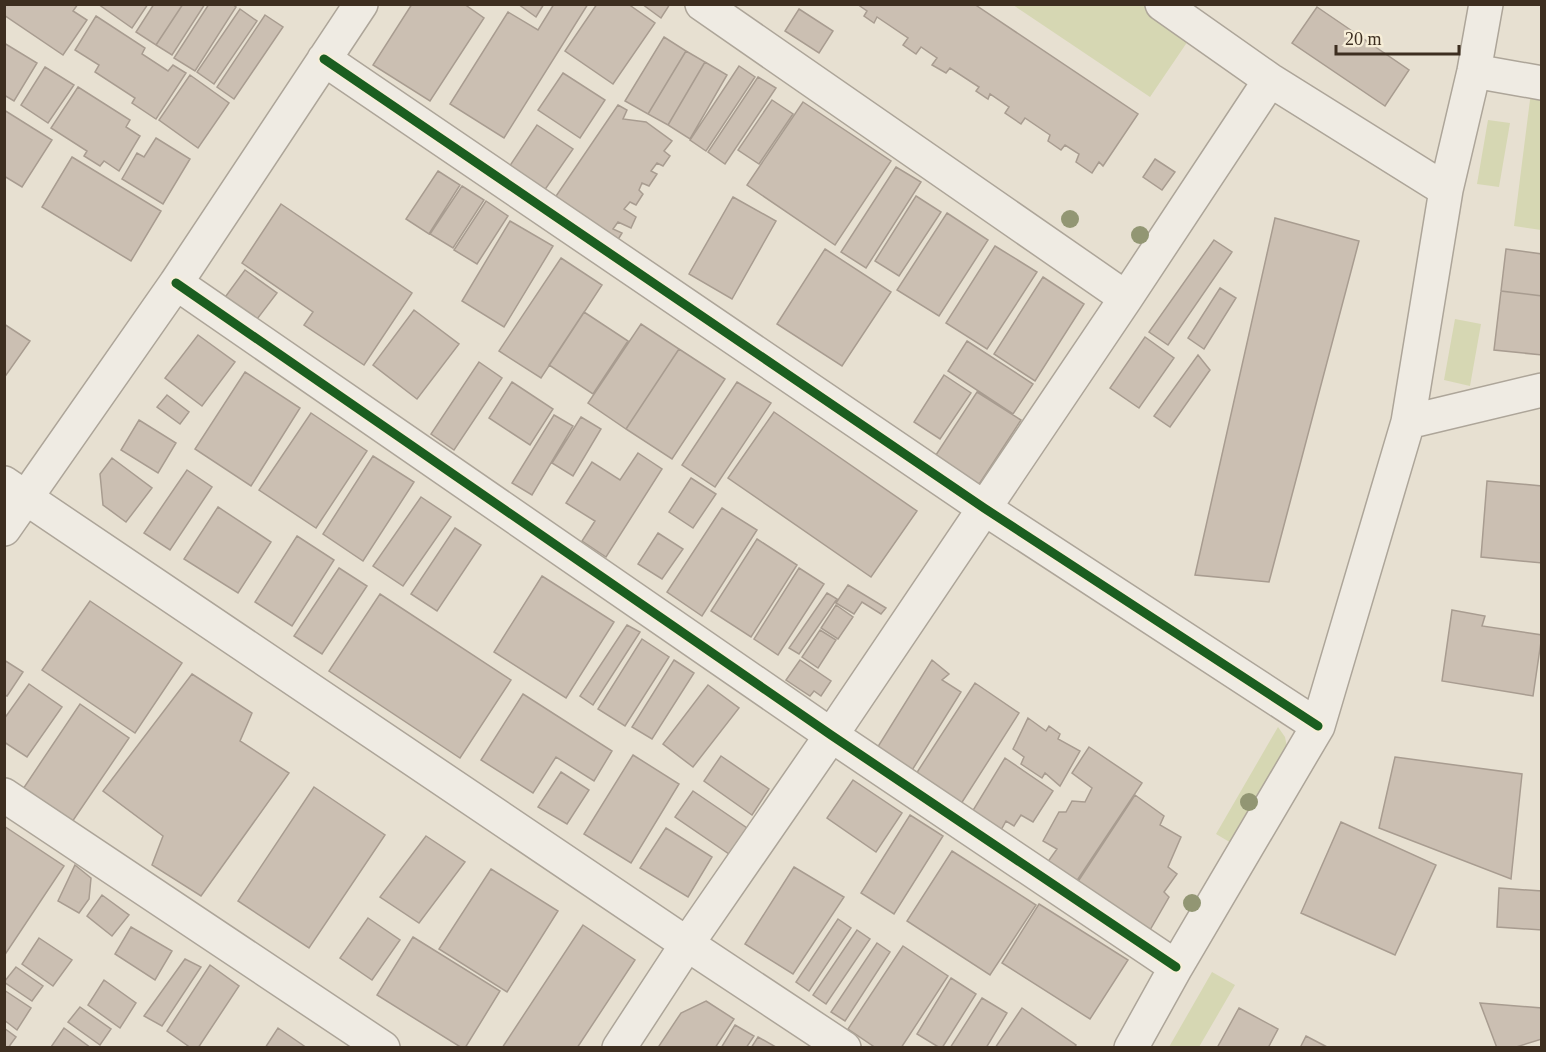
<svg xmlns="http://www.w3.org/2000/svg" width="1546" height="1052" font-family="'Times New Roman',serif">
	<style>
		.green { fill: #d6d7b3 }
		.building { fill: #cbbfb2; stroke: #a89c90; stroke-width: 1.5 }
		.lines { fill: none; stroke-linecap: round; stroke-linejoin: round }
		.minor-casing { stroke: #ada599; stroke-width: 36 }
		.minor { stroke: #efebe3; stroke-width: 33 }
		.cycleway-casing { stroke: #f7eed8; stroke-width: 13 }
		.cycleway { stroke: #1b5e20; stroke-width: 9 }
		.tree { fill: #929673 }
	</style>
	<rect width="100%" height="100%" fill="#e7e0d1"/>
	<path class="green" d="M1013,5H1142L1190,38L1150,97Z
		M1531,92L1541,94V230L1514,226Z
		M1488,120L1510,123L1499,187L1477,184Z
		M1455,319L1481,324L1470,386L1444,380Z
		M1278,727L1285,737L1288,752L1238,847L1216,834Z
		M1212,972L1235,985L1199,1047H1169Z"/>
	<path class="building" d="M4,4H78L73,11L87,20L63,55L4,15Z
		M98,4H148L132,28Z
		M154,4H183L156,45L136,32Z
		M183,4H205L172,55L156,45Z
		M209,4H232L236,7L195,71L174,58Z
		M412,4H464L484,18L430,101L373,65Z
		M518,4H544L536,17Z
		M554,4H588L504,138L450,104L508,12L538,30Z
		M597,4H628L655,23L613,84L565,51Z
		M642,4H670L661,18Z
		M857,4H974L1138,114L1103,166L1099,162L1092,173L1076,162L1079,154L1065,145L1061,150L1048,141L1050,135L1025,118L1021,124L1005,113L1009,107L990,94L988,99L976,91L979,87L950,68L946,73L932,65L937,58L921,47L916,54L903,45L908,38L877,17L874,23L864,16L867,11Z
		M1317,7L1409,70L1385,106L1292,43Z
		M240,9L257,21L214,84L197,72Z
		M799,9L833,31L819,53L785,31Z
		M265,15L283,27L234,99L217,87Z
		M96,16L145,48L142,54L168,71L173,65L186,73L156,119L132,103L135,98L95,72L99,65L75,50Z
		M664,37L686,51L648,114L625,101Z
		M4,43L37,63L14,101L4,95Z
		M686,51L705,62L668,125L648,114Z
		M705,62L727,75L690,139L668,125Z
		M739,66L755,77L706,151L690,140Z
		M45,67L74,85L48,123L21,105Z
		M563,73L605,100L580,138L538,110Z
		M190,75L229,103L198,148L159,120Z
		M758,77L776,88L725,164L708,152Z
		M78,87L130,120L126,127L140,136L119,171L104,161L100,166L84,156L87,151L51,128Z
		M772,100L793,114L759,164L738,150Z
		M803,102L891,161L835,245L747,185Z
		M618,105L627,110L623,119L646,122L672,141L664,151L670,156L663,166L657,163L651,171L657,174L649,186L642,183L639,190L643,194L636,205L630,202L624,209L636,217L631,228L618,222L613,229L622,233L616,243L552,202Z
		M4,110L52,140L22,187L4,176Z
		M537,125L573,149L544,191L509,167Z
		M156,138L190,159L163,204L122,179L137,153L144,157Z
		M72,157L161,211L131,261L42,207Z
		M1155,159L1175,172L1162,190L1143,177Z
		M896,167L921,182L866,268L841,252Z
		M438,171L460,185L429,234L406,219Z
		M462,186L484,200L453,248L430,234Z
		M916,196L941,212L899,276L875,261Z
		M733,197L776,221L732,299L689,274Z
		M486,201L508,216L477,264L454,250Z
		M281,204L412,293L364,365L304,325L313,312L242,263Z
		M947,213L988,240L939,316L897,290Z
		M1275,218L1359,241L1269,582L1195,575Z
		M510,221L553,246L504,327L462,301Z
		M1214,240L1232,252L1168,345L1149,332Z
		M995,246L1037,272L987,349L946,323Z
		M825,249L891,292L842,366L777,324Z
		M1506,249L1542,254V296L1501,291Z
		M561,258L602,285L541,378L499,351Z
		M245,270L277,293L254,323L223,300Z
		M1043,277L1084,304L1035,381L994,354Z
		M1220,288L1236,298L1204,349L1188,338Z
		M1501,291L1542,296V355L1494,350Z
		M414,310L459,344L417,399L373,365Z
		M584,312L628,341L593,394L549,365Z
		M4,324L30,341L4,378Z
		M641,324L679,349L626,429L588,403Z
		M198,335L235,362L202,406L165,378Z
		M1145,337L1174,358L1139,408L1110,388Z
		M967,341L1033,384L1013,414L948,371Z
		M679,349L725,379L672,459L626,429Z
		M1198,355L1210,370L1170,427L1154,416Z
		M479,362L502,378L454,450L431,434Z
		M245,372L300,408L251,486L195,449Z
		M944,375L971,393L940,439L914,422Z
		M512,382L553,409L530,445L489,418Z
		M737,382L771,403L715,487L682,465Z
		M977,392L1021,420L976,489L932,461Z
		M167,395L189,412L180,424L157,407Z
		M774,412L917,511L871,577L728,478Z
		M311,413L367,451L316,528L259,490Z
		M554,415L573,426L532,495L512,483Z
		M581,417L601,429L573,476L552,463Z
		M139,420L176,443L158,473L121,450Z
		M638,453L662,469L606,557L582,541L595,521L566,503L592,462L620,480Z
		M373,456L414,482L363,561L323,534Z
		M112,458L152,488L126,522L103,505L100,474Z
		M187,470L212,487L170,550L144,533Z
		M691,478L716,494L693,528L669,512Z
		M1487,481L1542,486V563L1481,557Z
		M421,497L451,517L403,586L373,566Z
		M218,507L271,542L238,593L184,559Z
		M722,508L757,530L702,616L667,592Z
		M455,528L481,545L437,611L411,594Z
		M658,533L683,549L662,579L638,564Z
		M297,536L334,560L292,626L255,602Z
		M757,539L797,565L751,637L711,611Z
		M339,568L367,586L322,654L294,636Z
		M799,568L824,584L778,655L754,639Z
		M542,576L614,622L566,698L494,652Z
		M848,585L886,608L881,614L862,602L854,614L836,603Z
		M827,593L837,599L799,654L789,648Z
		M380,594L511,680L460,758L329,671Z
		M90,601L182,663L135,733L42,670Z
		M836,605L853,617L838,639L821,628Z
		M1452,610L1485,616L1482,626L1542,635L1533,696L1442,681Z
		M627,625L640,632L593,705L580,696Z
		M820,630L836,640L818,668L802,657Z
		M642,639L669,657L625,726L598,709Z
		M4,660L23,672L7,696L4,695Z
		M674,660L694,673L652,739L632,727Z
		M800,660L831,681L821,696L814,691L810,696L786,680Z
		M932,660L949,674L942,680L961,692L909,775L874,753Z
		M192,674L252,713L240,741L289,773L201,896L152,865L163,836L103,791Z
		M975,683L1019,713L959,807L914,777Z
		M29,684L62,707L27,757L4,742V719Z
		M708,685L739,708L693,767L663,744Z
		M523,694L612,751L594,781L556,757L533,793L481,760Z
		M80,704L129,738L72,822L23,789Z
		M1028,718L1046,731L1049,726L1060,734L1058,739L1080,751L1060,786L1045,773L1042,778L1021,764L1024,757L1013,749Z
		M1089,747L1142,783L1076,882L1047,863L1057,849L1043,841L1059,812H1066L1072,801L1085,802L1092,788L1072,773Z
		M633,755L679,784L631,863L584,834Z
		M721,756L769,789L752,815L704,781Z
		M1395,757L1522,774L1511,879L1379,828Z
		M1005,758L1053,791L1033,822L1021,815L1014,826L1006,821L1000,832L972,812Z
		M561,772L589,790L567,824L538,807Z
		M853,780L902,813L876,852L827,818Z
		M314,787L385,835L309,948L238,901Z
		M693,791L747,828L729,854L675,817Z
		M1135,795L1164,816L1160,825L1181,837L1168,867L1177,874L1164,892L1169,897L1150,930L1077,883Z
		M910,815L943,836L894,914L861,893Z
		M1341,822L1436,865L1395,955L1301,913Z
		M4,826L64,866L4,956Z
		M666,828L712,857L688,897L640,868Z
		M426,836L465,862L419,923L380,897Z
		M952,851L1036,905L990,975L907,921Z
		M75,865L91,878L89,899L79,913L58,901Z
		M794,867L844,897L793,974L745,944Z
		M491,869L558,911L507,992L439,949Z
		M1499,888L1542,891V930L1497,927Z
		M102,895L129,915L112,936L87,916Z
		M1039,904L1128,960L1090,1019L1002,963Z
		M368,918L400,940L372,980L340,958Z
		M838,919L851,928L809,991L796,982Z
		M583,925L635,960L577,1048H502Z
		M131,927L172,951L155,980L115,954Z
		M857,930L870,939L826,1004L813,995Z
		M413,937L500,991L465,1048H462L377,995Z
		M39,938L72,960L53,986L22,964Z
		M877,943L890,952L845,1021L831,1012Z
		M903,946L948,976L901,1048H876L848,1029Z
		M185,959L201,967L162,1026L144,1016Z
		M210,965L239,986L198,1048H191L167,1031Z
		M16,967L43,986L32,1001L4,982Z
		M951,978L976,994L942,1048H940L917,1034Z
		M104,980L136,1003L120,1028L88,1005Z
		M4,990L31,1008L17,1030L4,1020Z
		M982,998L1007,1013L986,1048H950Z
		M706,1001L734,1019L715,1048H662L659,1046L681,1013Z
		M1480,1003L1542,1008V1039L1513,1048H1497Z
		M80,1007L111,1029L100,1045L68,1022Z
		M1022,1008L1076,1045L1074,1048H995Z
		M1239,1008L1278,1029L1268,1048H1217Z
		M735,1025L754,1036L746,1048H721Z
		M4,1028L16,1037L8,1048H4Z
		M64,1028L91,1048L51,1047Z
		M278,1028L307,1048H265Z
		M1306,1036L1329,1048H1300Z
		M758,1037L776,1047L751,1048Z"/>
	<g class="lines">
		<g class="minor-casing">
			<path id="minor" d="M702,4L1126,298
				M1162,4L1270,80L1446,190
				M324,59L984,508L1318,726
				M1474,71L1542,83
				M176,283L831,735L1176,967
				M1408,422L1542,390
				M4,483L687,944L844,1048
				M4,529L176,283L361,4
				M4,795L383,1048
				M619,1048L687,944L828,740L1126,298L1270,80
				M1131,1048L1176,967L1318,726L1408,422L1446,190L1474,71L1486,4"/>
		</g>
		<use href="#minor" class="minor"/>
		<g class="cycleway-casing">
			<path id="cycleway" d="M324,59L984,508L1318,726
				M176,283L831,735L1176,967"/>
		</g>
		<use href="#cycleway" class="cycleway"/>
	</g>
	<g class="tree">
		<circle cx="1070" cy="219" r="9"/>
		<circle cx="1140" cy="235" r="9"/>
		<circle cx="1249" cy="802" r="9"/>
		<circle cx="1192" cy="903" r="9"/>
	</g>
	<rect width="1546" height="1052" fill="none" stroke="#3d2e20" stroke-width="12"/>
	<path d="M1336 45v9h123v-9" fill="none" stroke="#3d2e20" stroke-width="3"/>
	<text x="1345" y="45" font-size="18" fill="#3d2e20" stroke="#f7eed8" stroke-width="4.5" paint-order="stroke">20 m</text>
</svg>
